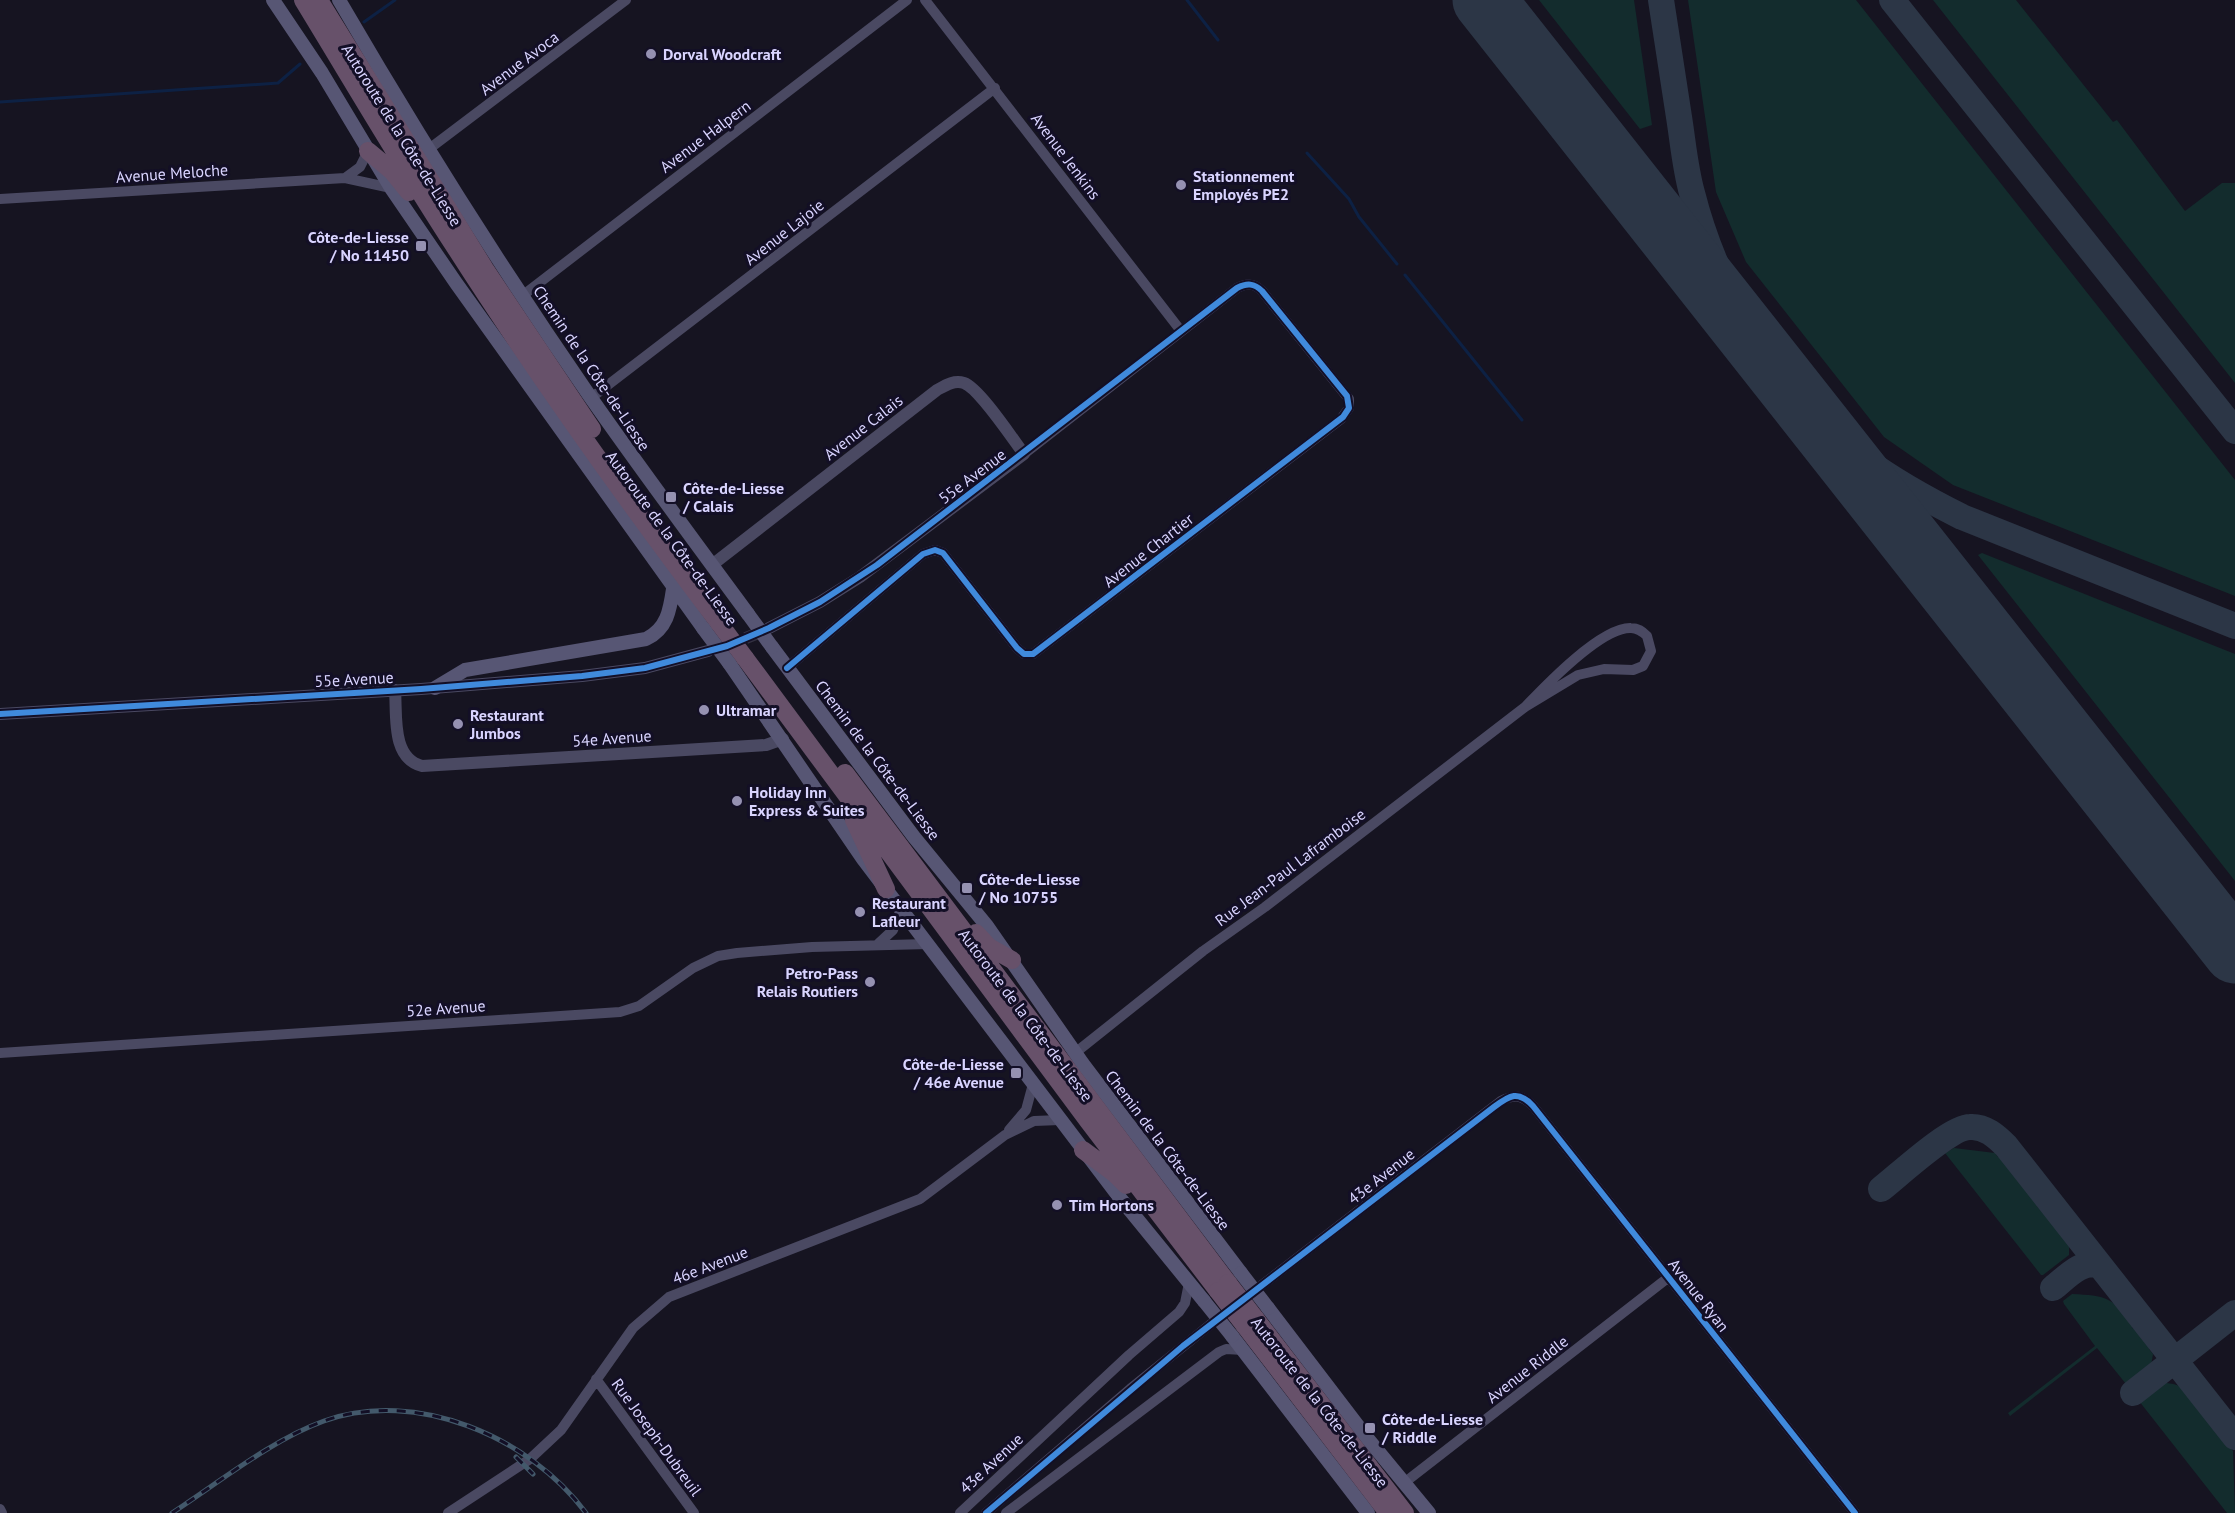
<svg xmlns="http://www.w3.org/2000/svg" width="2235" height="1513" font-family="'PT Sans',sans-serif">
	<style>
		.green { fill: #132c2d }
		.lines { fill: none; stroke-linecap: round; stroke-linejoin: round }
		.stream { stroke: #0d2144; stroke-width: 3 }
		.taxiway { stroke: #2c3646; stroke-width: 26 }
		.runway { stroke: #2c3646; stroke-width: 63 }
		.tertiary-tunnel { stroke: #333142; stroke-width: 12; stroke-dasharray: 12 6; stroke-linecap: butt }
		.minor { stroke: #4a4962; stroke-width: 10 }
		.tertiary { stroke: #4a4962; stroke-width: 12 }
		.secondary { stroke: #575674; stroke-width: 14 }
		.motorway { stroke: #67516a; stroke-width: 18 }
		.rail-casing { stroke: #43596b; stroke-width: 5 }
		.rail { stroke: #130f26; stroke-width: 3; stroke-dasharray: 9; stroke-linecap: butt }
		.secondary-bridge { stroke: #575674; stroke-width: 14 }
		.motorway-bridge { stroke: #67516a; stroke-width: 18 }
		.cycleway-casing { stroke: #130f26; stroke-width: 10 }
		.cycleway { stroke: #408adc; stroke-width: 6 }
		.poi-dot { fill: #9591b1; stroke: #130f26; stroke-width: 2 }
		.labels { text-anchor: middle; stroke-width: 6; stroke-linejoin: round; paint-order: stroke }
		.poi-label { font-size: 16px; font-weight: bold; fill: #d9d4ff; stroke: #130f26; text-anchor: start }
		.street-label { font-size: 16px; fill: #d9d4ff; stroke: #130f26 }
	</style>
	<rect width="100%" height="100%" fill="#161421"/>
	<path class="green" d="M1539,0H1634L1652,125L1640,129Z
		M1688,0H1856L2235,480V596L1953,485L1884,437L1746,262L1716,192Z
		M1933,0H2016L2113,122L2117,120L2185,211L2222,183H2235V383Z
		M1982,553L2235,654V881L1978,555Z
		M1954,1148L1995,1153L1998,1157H2001L2037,1202V1206L2069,1243V1255L2043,1275H2041L1945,1153Z
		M2072,1294C2107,1296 2110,1296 2132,1323V1328L2136,1329L2149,1345V1349L2153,1354L2151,1366L2126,1384L2097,1348L2010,1416L2008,1413L2095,1346L2064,1304L2063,1301Z
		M2163,1383C2183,1383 2191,1393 2199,1411H2201L2233,1451L2235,1513H2227L2139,1401Z"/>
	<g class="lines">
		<path class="stream" d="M1187,0L1218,40
			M364,22L395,0
			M0,102L278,83L300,64
			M1307,153L1349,199L1359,217L1397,264
			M1405,275L1522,420"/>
		<path class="taxiway" d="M1661,0C1667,39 1673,78 1679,117C1683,142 1685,168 1692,193C1718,296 1780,393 1864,459C1895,482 1928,500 1962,517L2235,626
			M1892,0L2235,431
			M1881,1189C1899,1175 1950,1127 1970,1127C1985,1126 1996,1136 2006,1146L2235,1437
			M2053,1288C2066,1278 2081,1260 2099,1265
			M2133,1393L2235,1313"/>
		<path class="runway" d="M1484,0L2235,952"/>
		<path class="tertiary-tunnel" d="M729,645L768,629"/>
		<path class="minor" d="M925,0L1181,331
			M429,149L626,0
			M345,178L360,167L368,151
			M0,199L345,178L391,188
			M522,296L907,0
			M591,398L995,88
			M787,668L923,554L935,550L943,553L1017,648L1024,654H1033L1341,419L1349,408V399L1262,291C1254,283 1247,283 1237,288L1024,454
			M878,944L893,930L901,909
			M0,1053L620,1012L639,1006L693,968L718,956L737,953L812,947L928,944
			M1075,1053L1203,951L1265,907L1525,707L1578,675L1604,669L1633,670L1643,666L1651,651L1647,636C1642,631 1638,628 1631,628C1601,627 1545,686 1525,707
			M1009,1130L1026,1110L1033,1084
			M1262,1285L1501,1101C1515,1094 1522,1095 1533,1106L1855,1513
			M596,1379L694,1513
			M1404,1483L1669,1277
			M0,1509L2,1513
			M448,1513L530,1459L561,1430L633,1328L669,1297L920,1199L1005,1135L1034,1121L1060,1120
			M960,1513L1129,1355L1179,1312L1185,1303L1189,1283
			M986,1513L1130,1389L1211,1324
			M1006,1513L1219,1352L1226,1349L1243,1350"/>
		<path class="tertiary" d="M712,565L937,390C946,385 954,380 964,383C979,388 1012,438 1024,454L860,577L820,602L769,628
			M395,690C397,715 391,758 422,766L766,745L783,739
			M0,714L421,689L582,676L645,668L708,651"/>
		<path class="secondary" d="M273,0L322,73L391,188L456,283L703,628
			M339,0C418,136 502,269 591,398C642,471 695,542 748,614
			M772,647L914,837L987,926L1083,1064L1241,1273
			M729,663L863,859L1120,1198L1204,1301
			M435,688L465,670L646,639C667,629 670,610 673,589
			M1268,1308L1368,1439L1429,1513
			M1232,1336L1368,1513"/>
		<path class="motorway" d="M303,0C353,82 401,164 453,244C536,374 626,500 719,623
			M319,0L485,269L592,429
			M368,151L392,171L409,192
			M745,658L1088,1121L1218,1291
			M845,773L1228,1283
			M854,820L886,889
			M976,933L989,947L1012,960
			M1083,1150L1114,1173L1126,1185
			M1255,1318L1405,1513
			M1245,1326L1388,1513"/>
		<g class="rail-casing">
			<path id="rail" d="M516,1457L533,1474
				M172,1513C218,1483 273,1439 324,1421C416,1388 530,1437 586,1513"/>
		</g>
		<use href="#rail" class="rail"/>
		<path class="secondary-bridge" d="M748,614L772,647
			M703,628L729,663
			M1241,1273L1268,1308
			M1204,1301L1232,1336"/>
		<path class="motorway-bridge" d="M719,623L745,658
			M1228,1283L1255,1318
			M1218,1291L1245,1326"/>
		<g class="cycleway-casing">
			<path id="cycleway" d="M0,714L421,689L582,676L645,668L727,646L769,628L820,602L877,565L1237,288C1247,283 1254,283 1262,291L1347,396L1349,408L1343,417L1033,654H1024L1017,648L943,553L935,550L923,554L787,668
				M986,1513L1183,1346L1494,1107C1510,1095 1518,1090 1533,1106L1855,1513"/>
		</g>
		<use href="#cycleway" class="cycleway"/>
	</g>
	<g class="poi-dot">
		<circle cx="651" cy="54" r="6"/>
		<circle cx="1181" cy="185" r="6"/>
		<rect x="415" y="240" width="12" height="12" rx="3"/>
		<rect x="665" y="491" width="12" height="12" rx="3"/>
		<circle cx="704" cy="710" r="6"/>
		<circle cx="458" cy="724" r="6"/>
		<circle cx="737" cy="801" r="6"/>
		<rect x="961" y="882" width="12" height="12" rx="3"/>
		<circle cx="860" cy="912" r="6"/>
		<circle cx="870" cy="982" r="6"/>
		<rect x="1010" y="1067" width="12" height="12" rx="3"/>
		<circle cx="1057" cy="1205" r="6"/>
		<rect x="1364" y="1422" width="12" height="12" rx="3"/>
	</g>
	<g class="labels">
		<g class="poi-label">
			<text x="663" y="60">Dorval Woodcraft</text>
			<text x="1193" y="182">Stationnement<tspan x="1193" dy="18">Employés PE2</tspan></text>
			<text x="409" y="243" text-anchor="end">Côte-de-Liesse<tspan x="409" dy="18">/ No 11450</tspan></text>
			<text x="683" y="494">Côte-de-Liesse<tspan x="683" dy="18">/ Calais</tspan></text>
			<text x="716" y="716">Ultramar</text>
			<text x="470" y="721">Restaurant<tspan x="470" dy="18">Jumbos</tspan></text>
			<text x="749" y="798">Holiday Inn<tspan x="749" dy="18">Express &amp; Suites</tspan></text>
			<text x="979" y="885">Côte-de-Liesse<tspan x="979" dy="18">/ No 10755</tspan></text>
			<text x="872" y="909">Restaurant<tspan x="872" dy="18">Lafleur</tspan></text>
			<text x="858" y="979" text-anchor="end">Petro-Pass<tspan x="858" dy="18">Relais Routiers</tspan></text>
			<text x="1004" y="1070" text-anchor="end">Côte-de-Liesse<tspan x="1004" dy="18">/ 46e Avenue</tspan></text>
			<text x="1069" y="1211">Tim Hortons</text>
			<text x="1382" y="1425">Côte-de-Liesse<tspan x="1382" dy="18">/ Riddle</tspan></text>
		</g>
		<g class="street-label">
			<text transform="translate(519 63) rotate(-37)" y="6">Avenue Avoca</text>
			<text transform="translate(402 135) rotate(58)" y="6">Autoroute de la Côte-de-Liesse</text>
			<text transform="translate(705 136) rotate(-37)" y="6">Avenue Halpern</text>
			<text transform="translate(1066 156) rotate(53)" y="6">Avenue Jenkins</text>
			<text transform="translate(172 173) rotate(-4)" y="6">Avenue Meloche</text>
			<text transform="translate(784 232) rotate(-38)" y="6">Avenue Lajoie</text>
			<text transform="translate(592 368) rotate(56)" y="6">Chemin de la Côte-de-Liesse</text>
			<text transform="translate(863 427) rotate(-38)" y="6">Avenue Calais</text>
			<text transform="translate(972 476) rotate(-37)" y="6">55e Avenue</text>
			<text transform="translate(672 538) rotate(54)" y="6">Autoroute de la Côte-de-Liesse</text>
			<text transform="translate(1148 550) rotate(-38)" y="6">Avenue Chartier</text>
			<text transform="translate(354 679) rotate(-3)" y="6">55e Avenue</text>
			<text transform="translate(612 738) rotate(-4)" y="6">54e Avenue</text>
			<text transform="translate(878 760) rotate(53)" y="6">Chemin de la Côte-de-Liesse</text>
			<text transform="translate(1290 867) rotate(-37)" y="6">Rue Jean-Paul Laframboise</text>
			<text transform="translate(446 1008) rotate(-4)" y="6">52e Avenue</text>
			<text transform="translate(1026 1015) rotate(53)" y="6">Autoroute de la Côte-de-Liesse</text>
			<text transform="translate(1168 1150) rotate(53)" y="6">Chemin de la Côte-de-Liesse</text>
			<text transform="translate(1381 1176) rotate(-38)" y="6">43e Avenue</text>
			<text transform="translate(710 1265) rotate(-21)" y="6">46e Avenue</text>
			<text transform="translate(1699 1295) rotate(52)" y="6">Avenue Ryan</text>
			<text transform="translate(1527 1369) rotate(-38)" y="6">Avenue Riddle</text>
			<text transform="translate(1320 1402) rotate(52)" y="6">Autoroute de la Côte-de-Liesse</text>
			<text transform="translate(657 1437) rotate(54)" y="6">Rue Joseph-Dubreuil</text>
			<text transform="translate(991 1463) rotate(-43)" y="6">43e Avenue</text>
		</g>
	</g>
</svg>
